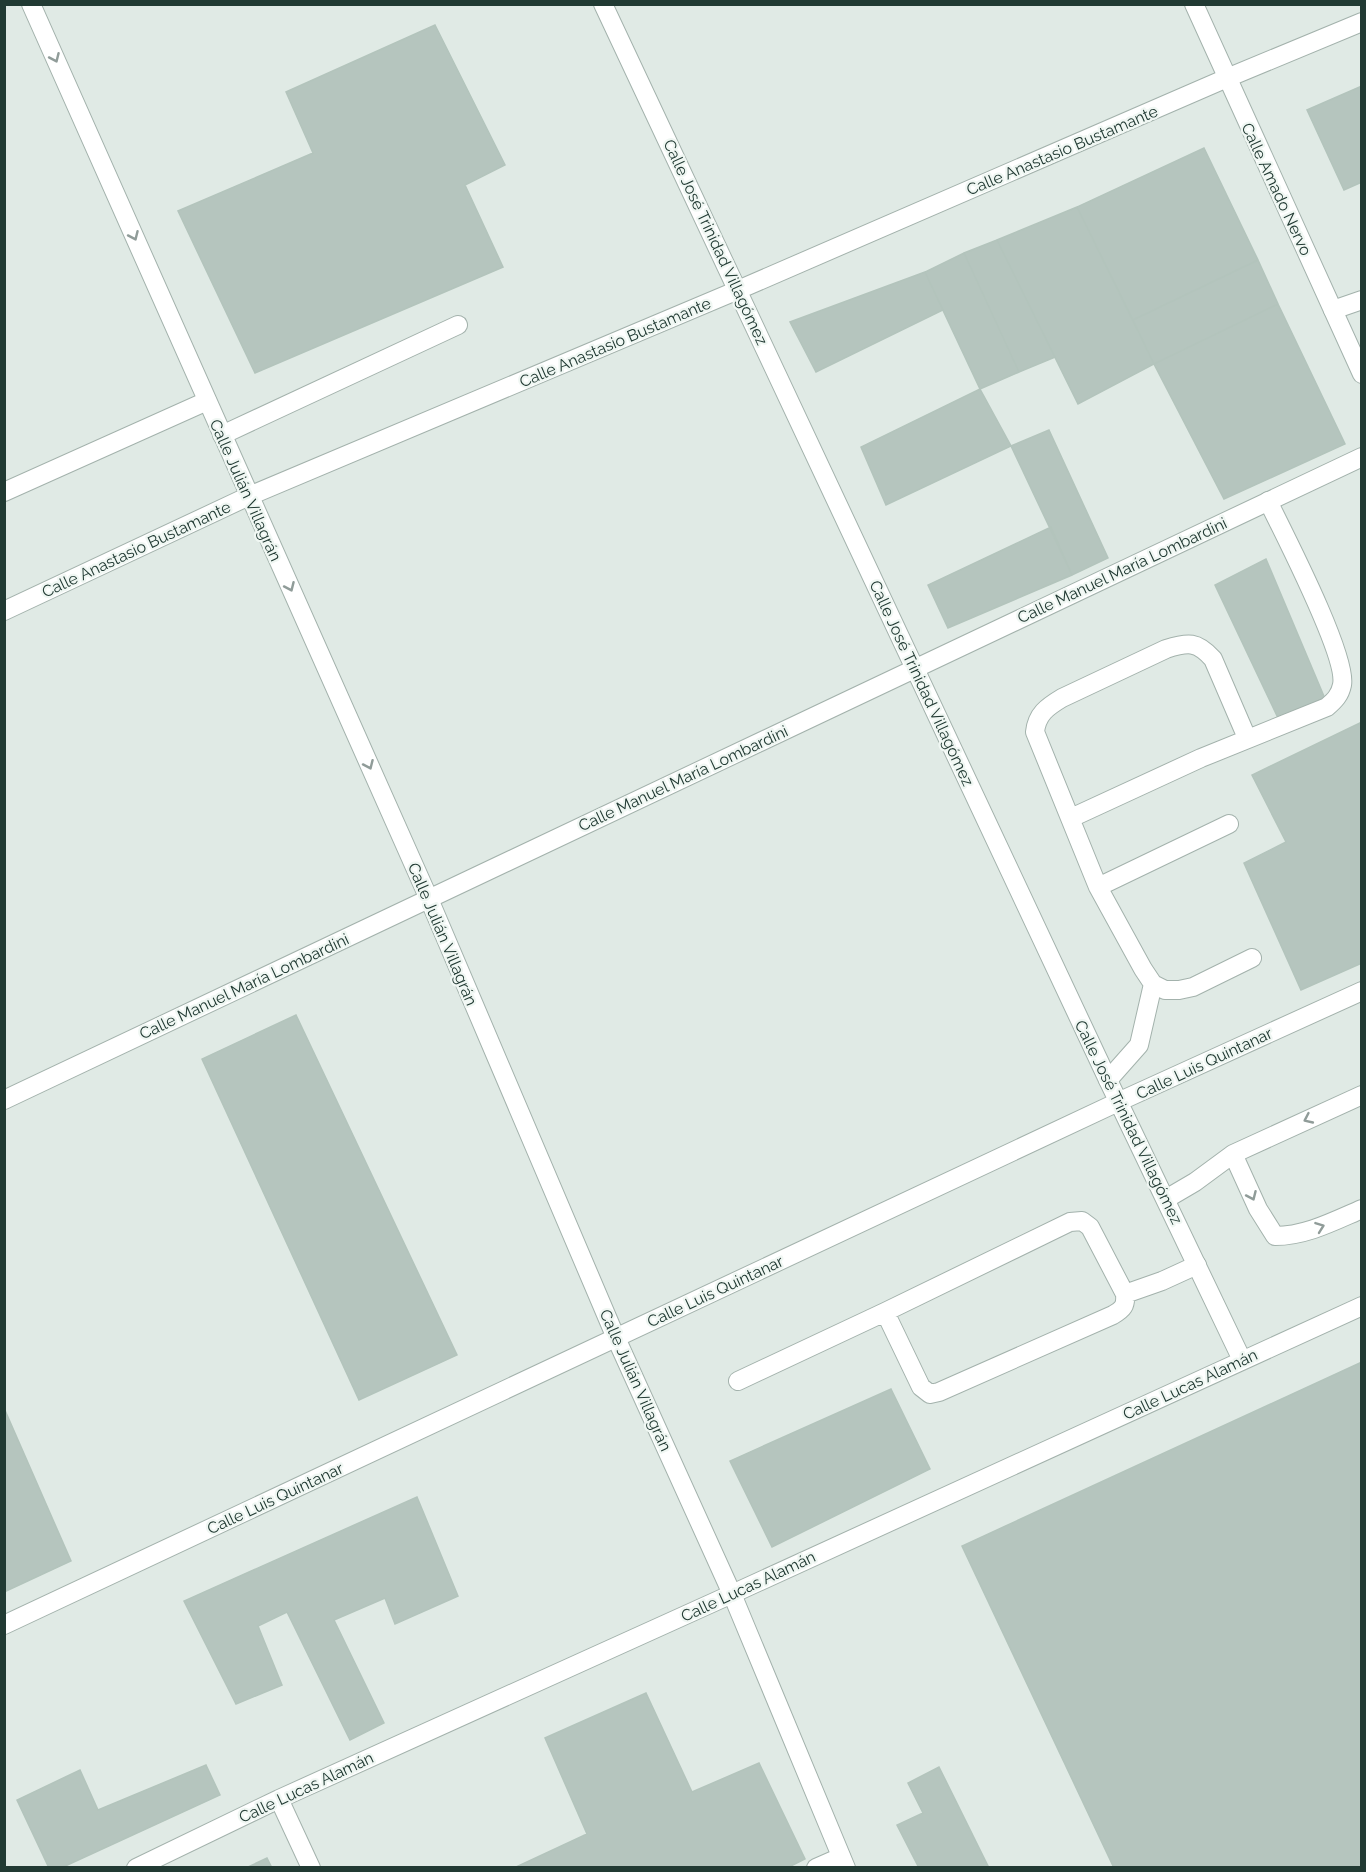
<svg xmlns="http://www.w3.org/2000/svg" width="1366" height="1872" font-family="Raleway,sans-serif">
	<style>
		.building { fill: #b5c5be; stroke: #b3c4bc; stroke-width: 1.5 }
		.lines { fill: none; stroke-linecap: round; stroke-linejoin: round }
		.service-casing { stroke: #a3b2ac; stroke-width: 20 }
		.minor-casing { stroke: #a3b2ac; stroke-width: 20 }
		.tertiary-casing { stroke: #a3b2ac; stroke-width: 20 }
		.service { stroke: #fff; stroke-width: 18 }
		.minor { stroke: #fff; stroke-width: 18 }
		.tertiary { stroke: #fff; stroke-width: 18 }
		.oneway { stroke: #909c99 }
		.labels { text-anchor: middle; stroke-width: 4.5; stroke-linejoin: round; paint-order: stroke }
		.street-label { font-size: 16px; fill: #213a33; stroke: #f0f7f3 }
	</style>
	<rect width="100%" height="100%" fill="#e0eae5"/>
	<path class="building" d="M435,25L505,165L465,185L503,267L255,373L178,211L313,153L286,92Z
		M1362,86V182L1344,190L1307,110Z
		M1204,148L1258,260L1133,320L1077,207Z
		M1077,207L1154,364L1078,404L997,240Z
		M997,240L1055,357L1019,372L964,253Z
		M964,253L1019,372L980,389L925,272Z
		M1258,260L1278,304L1154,364L1133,320Z
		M925,272L943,310L816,372L790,322Z
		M1278,304L1345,444L1224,499L1154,364Z
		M980,389L1011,446L886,505L861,447Z
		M1049,430L1108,558L1072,575L1011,446Z
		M1051,527L1072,575L948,628L928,585Z
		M1266,559L1326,701L1279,720L1215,585Z
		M1362,722V963L1301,990L1244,863L1286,842L1252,775Z
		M296,1015L457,1355L359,1400L202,1059Z
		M1362,1362V1868H1114L962,1546Z
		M891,1389L930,1469L772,1547L730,1461Z
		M4,1408L71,1561L4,1592Z
		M417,1497L458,1596L395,1624L385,1598L334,1620L384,1723L350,1740L287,1612L258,1626L282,1685L236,1704L184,1601Z
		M646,1693L692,1792L759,1763L805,1859L787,1868H514L587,1834L545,1738Z
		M206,1765L220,1795L61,1868H49L17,1800L80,1770L98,1810Z
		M939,1767L989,1868H919L897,1825L923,1813L908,1783Z
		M267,1858L272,1868H246Z"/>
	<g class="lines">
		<g class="service-casing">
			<path id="service" d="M1333,310L1362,300
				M222,435L458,325
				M4,492L207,401
				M1247,738L1213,659C1197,641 1188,642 1166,649L1062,698C1047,707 1037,714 1035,732L1098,887L1143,969L1153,984L1165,990H1179L1193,987L1252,958
				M1071,818L1201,758L1327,707C1335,700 1340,695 1342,685C1348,657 1283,532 1268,501
				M1098,887L1229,824
				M1108,1080L1139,1045L1153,984
				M1233,1154L1258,1209L1275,1236C1306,1236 1334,1221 1362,1209
				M1166,1199L1195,1182L1233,1154L1362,1095
				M1125,1294L1162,1281L1197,1265
				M738,1381L885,1312L1070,1222L1082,1221L1090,1227L1125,1294C1126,1306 1123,1309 1113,1315L939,1392L930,1394L921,1387L885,1312"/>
		</g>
		<g class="minor-casing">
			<path id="minor" d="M603,4L1108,1080L1242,1360
				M4,611L249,496L738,290L1227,78L1362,22
				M4,1100L1362,457
				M4,1625L1118,1102L1362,991
				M279,1799L311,1868
				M136,1868L279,1799L732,1594L1362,1306
				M816,1868L841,1857"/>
		</g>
		<g class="tertiary-casing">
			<path id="tertiary" d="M31,4L429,899L616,1338L732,1594L846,1868
				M1194,4L1362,374"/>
		</g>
		<use href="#service" class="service"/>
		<use href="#minor" class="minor"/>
		<use href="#tertiary" class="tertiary"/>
	</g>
	<defs><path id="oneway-chevron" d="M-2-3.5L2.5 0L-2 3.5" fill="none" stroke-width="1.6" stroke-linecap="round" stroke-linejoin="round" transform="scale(1.5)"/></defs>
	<g class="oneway">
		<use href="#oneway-chevron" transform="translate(55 58) rotate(66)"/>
		<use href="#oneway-chevron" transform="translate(134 236) rotate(66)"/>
		<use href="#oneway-chevron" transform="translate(290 587) rotate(66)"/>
		<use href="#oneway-chevron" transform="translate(369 765) rotate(66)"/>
		<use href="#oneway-chevron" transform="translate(1308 1119) rotate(155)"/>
		<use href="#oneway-chevron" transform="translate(1252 1196) rotate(66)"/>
		<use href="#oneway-chevron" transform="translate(1320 1227) rotate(-20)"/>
	</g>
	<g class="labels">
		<g class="street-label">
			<text transform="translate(1062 150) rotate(-23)" y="6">Calle Anastasio Bustamante</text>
			<text transform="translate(1277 189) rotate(65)" y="6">Calle Amado Nervo</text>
			<text transform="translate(716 242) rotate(65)" y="6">Calle José Trinidad Villagómez</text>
			<text transform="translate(615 342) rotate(-23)" y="6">Calle Anastasio Bustamante</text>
			<text transform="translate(246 490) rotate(66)" y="6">Calle Julián Villagrán</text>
			<text transform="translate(136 549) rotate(-25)" y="6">Calle Anastasio Bustamante</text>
			<text transform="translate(1122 570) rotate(-25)" y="6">Calle Manuel María Lombardini</text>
			<text transform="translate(922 683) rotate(65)" y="6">Calle José Trinidad Villagómez</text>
			<text transform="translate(683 778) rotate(-25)" y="6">Calle Manuel María Lombardini</text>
			<text transform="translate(443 934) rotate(67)" y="6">Calle Julián Villagrán</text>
			<text transform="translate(244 986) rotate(-25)" y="6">Calle Manuel María Lombardini</text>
			<text transform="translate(1204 1063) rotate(-25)" y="6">Calle Luis Quintanar</text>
			<text transform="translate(1129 1122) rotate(64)" y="6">Calle José Trinidad Villagómez</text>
			<text transform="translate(715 1291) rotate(-25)" y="6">Calle Luis Quintanar</text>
			<text transform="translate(636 1380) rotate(66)" y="6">Calle Julián Villagrán</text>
			<text transform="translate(1190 1384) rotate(-25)" y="6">Calle Lucas Alamán</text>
			<text transform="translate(275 1498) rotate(-25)" y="6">Calle Luis Quintanar</text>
			<text transform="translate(748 1586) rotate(-25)" y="6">Calle Lucas Alamán</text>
			<text transform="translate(306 1787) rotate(-25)" y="6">Calle Lucas Alamán</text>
		</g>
	</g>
	<rect width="1366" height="1872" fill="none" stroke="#213a33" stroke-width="12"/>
</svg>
